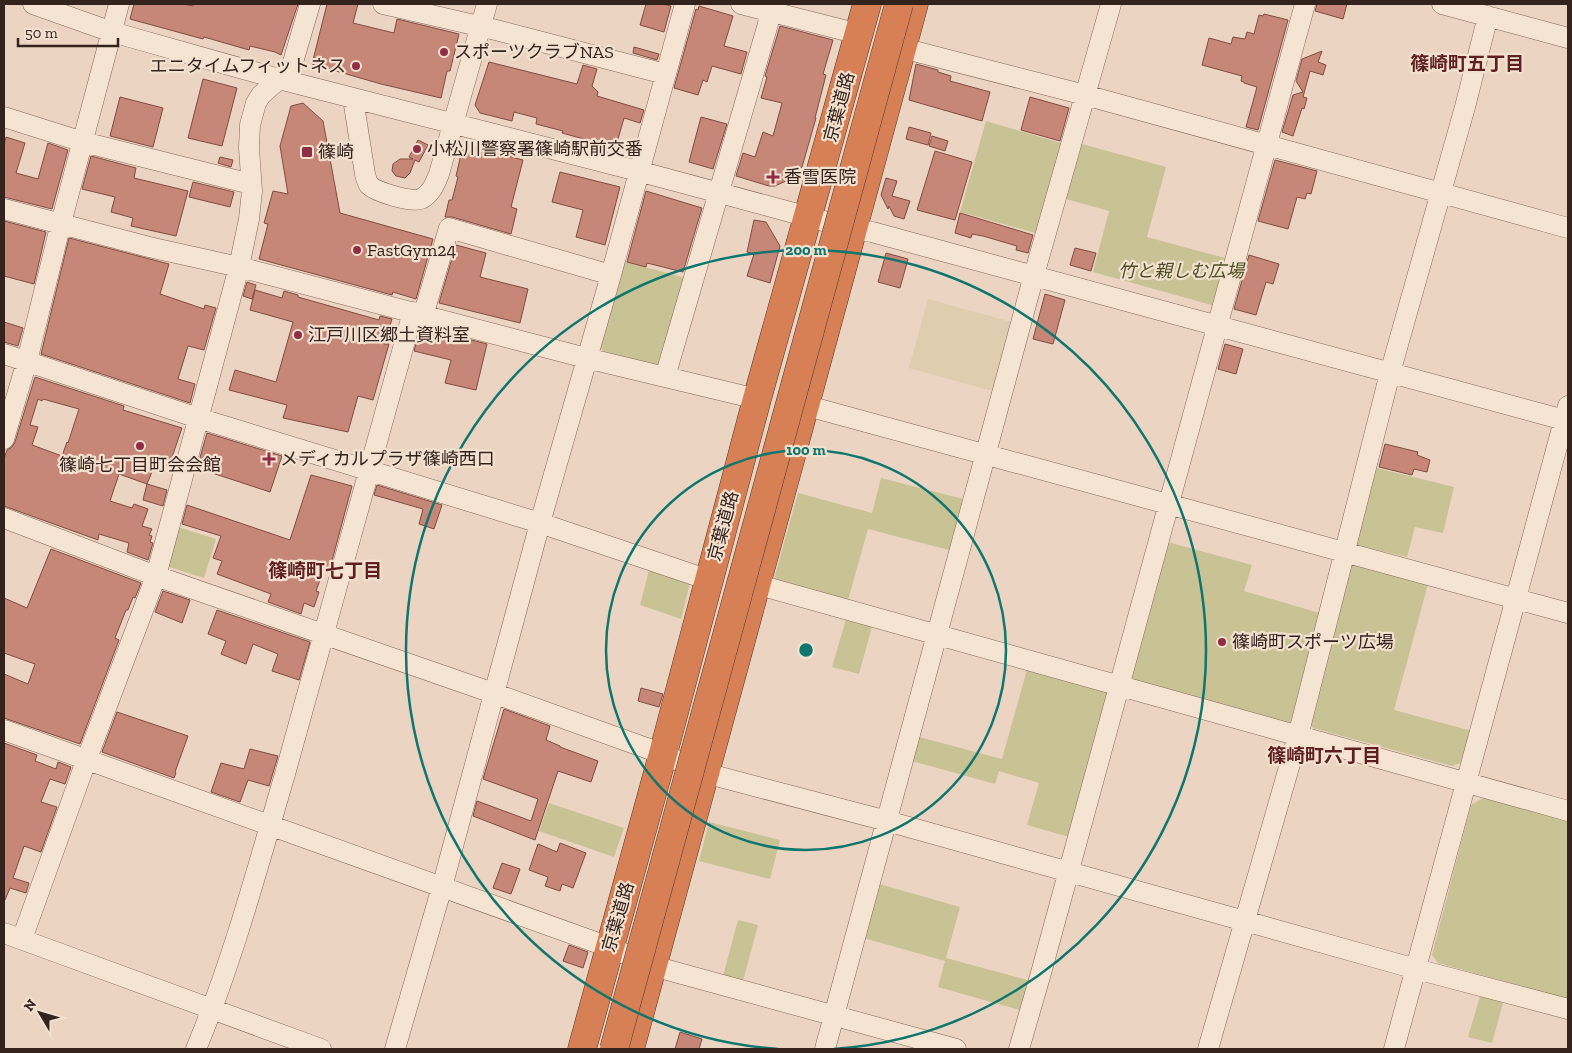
<svg xmlns="http://www.w3.org/2000/svg" width="1572" height="1053" font-family="'Zilla Slab','Noto Sans JP',serif">
	<style>
		.farmland { fill: #e0ccaf }
		.green { fill: #c8c295 }
		.building { fill: #c78778; stroke: #814b41; fill-rule: evenodd }
		.lines { fill: none; stroke-linecap: round; stroke-linejoin: round }
		.minor-casing { stroke: #836659; stroke-width: 21 }
		.highway-casing { stroke: #51362e; stroke-width: 29 }
		.minor { stroke: #f6e4d3; stroke-width: 20 }
		.highway { stroke: #d77f55; stroke-width: 28 }
		.highway-bridge-casing { stroke: #51362e; stroke-width: 29; stroke-linecap: butt }
		.highway-bridge { stroke: #d77f55; stroke-width: 28 }
		.ring { fill: none; stroke: #0f766e; stroke-width: 2.5 }
		.poi-dot { fill: #8f2d44; stroke: #f3e1d0; stroke-width: 2 }
		.labels { text-anchor: middle; stroke-width: 4.5; stroke-linejoin: round; paint-order: stroke }
		.poi-label { font-size: 18px; fill: #34231d; stroke: #f3e1d0; text-anchor: start }
		.street-label { font-size: 18px; fill: #34231d; stroke: #f3e1d0 }
		.park-label { font-size: 18px; font-style: italic; fill: #4e4f25; stroke: #f3e1d0 }
		.neighbourhood-label { font-size: 19px; font-weight: bold; fill: #5e1f20; stroke: #f3e1d0 }
		.centre { fill: #0f766e; stroke: #f3e1d0; stroke-width: 2.5 }
		.ring-label { font-size: 15px; text-anchor: middle; font-weight: bold; fill: #0f766e; stroke: #f3e1d0; stroke-width: 4.5; stroke-linejoin: round; paint-order: stroke }
	</style>
	<rect width="100%" height="100%" fill="#ebd4c1"/>
	<path class="farmland" d="M928,299L1015,323L996,392L909,368Z"/>
	<path class="green" d="M986,121L1064,144L1039,234L960,212Z
		M1082,144L1166,167L1147,237L1228,259L1215,306L1093,272L1109,211L1066,199Z
		M622,261L686,278L662,361L657,365L603,351L599,345Z
		M1372,467L1454,487L1443,533L1415,527L1407,557L1352,544Z
		M881,478L967,500L953,551L868,529L848,600L774,579L798,493L872,513Z
		M178,527L216,539L204,578L166,566Z
		M1164,541L1252,565L1244,591L1323,614L1292,727L1125,680Z
		M1353,565L1428,584L1394,710L1472,731L1460,763L1452,766L1313,728L1308,719L1346,570Z
		M650,566L691,579L681,619L640,605Z
		M847,616L873,623L859,674L832,667Z
		M1028,666L1109,693L1069,837L1027,825L1039,783L999,771L995,784L912,761L919,737L1002,759Z
		M1485,797L1568,821V999L1438,963L1432,955L1471,805Z
		M549,803L624,828L614,857L539,831Z
		M709,822L780,840L770,879L699,861Z
		M879,884L960,907L946,958L1031,981L1023,1011L938,987L945,961L864,938Z
		M738,920L758,925L743,981L723,976Z
		M1481,993L1504,999L1492,1043L1468,1037Z"/>
	<path class="building" d="M134,4H183L193,6L194,4H298L281,55L275,52L250,46L249,50L204,37L203,39L130,19Z
		M327,4H358L353,23L394,33L397,19L459,34L450,71H447L441,98L381,84L312,64Z
		M646,4H663L671,6L664,32L640,25Z
		M1317,4H1347L1343,19L1315,11Z
		M699,6L733,16L724,46L747,52L741,74L712,66L707,82L703,80L698,95L674,88L696,9L698,10Z
		M1264,14L1288,20L1258,130L1246,127L1257,87L1244,83V82L1241,81L1242,76L1202,65L1209,38L1231,44L1233,37L1245,39L1247,32L1254,34L1259,15L1263,16Z
		M780,26L833,40L823,74L826,75L815,118H816L802,167L788,180L775,186H769L736,176L743,153L755,157L763,132L773,136L782,103L761,98L767,77L765,76Z
		M634,47L659,54L657,60L633,53Z
		M1322,51L1318,62L1326,65L1323,75L1310,71L1303,97L1307,98L1304,109L1302,108L1293,136L1282,132L1293,95L1303,92L1296,81L1302,59Z
		M489,62L577,84L583,65L597,69L592,86L598,92L597,96L644,110L640,123L624,118L616,146L606,143V145L562,133L563,131L536,124L537,118L514,112L512,121L480,113L475,105Z
		M916,64L938,70V72L951,76L950,81L990,92L982,121L909,100Z
		M203,79L237,88L222,146L188,138Z
		M120,97L163,108L153,147L110,136Z
		M1030,97L1069,108L1060,141L1021,130Z
		M303,103L323,121L340,213L433,239L416,299L393,292L392,295L259,259L268,224L264,223L273,191L288,194L280,146L291,106Z
		M701,117L727,124L713,169L689,162Z
		M909,127L931,133L928,145L906,139Z
		M932,136L948,141L945,151L929,146Z
		M6,137L25,143L16,173L38,179L48,143L68,150L52,209L4,197V145Z
		M418,140L428,145L419,162L415,160L410,173L405,178L396,176L392,171L393,164L400,159H413L409,157Z
		M470,146L523,160L511,207L517,209L511,234L452,217H445L449,200H452L458,177L456,176L462,150Z
		M935,151L972,162L955,220L917,210Z
		M91,156L136,168L134,178L188,191L176,236L131,226L133,218L111,212L115,197L82,189Z
		M220,157L233,160L231,167L218,163Z
		M1275,160L1317,171L1311,194L1307,193L1305,199L1297,197L1288,229L1258,221Z
		M560,172L620,187L605,245L576,237L583,210L552,202Z
		M886,178L897,181L892,196L910,201L904,219L894,216L889,206L888,209L881,195Z
		M193,182L234,192L230,207L189,197Z
		M646,191L702,208L683,272L647,263L646,267L627,262Z
		M960,213L1033,235L1028,253L1016,250L1017,246L983,236L972,234L971,238L955,233Z
		M754,220L766,222L780,246L770,283L747,276L754,254L747,252Z
		M4,221L46,232L34,284L4,276Z
		M69,238L169,264L160,294L204,309L205,305L216,308L204,350L188,346L178,379L195,384L190,403L41,354Z
		M456,245L486,253L480,277L528,289L520,323L439,303Z
		M1075,248L1096,253L1091,271L1070,265Z
		M886,253L908,259L900,288L878,282Z
		M1249,255L1279,264L1273,284L1266,282L1256,315L1234,309Z
		M247,282L256,285L252,299L243,296Z
		M255,290L282,298L284,291L298,295V297L379,320L380,316L392,319L384,344H389L373,400L358,396L348,432L283,418L287,405L229,390L235,370L276,382L293,322L250,310Z
		M1045,294L1065,300L1053,344L1033,339Z
		M4,322L23,328L18,346L4,342Z
		M421,327L487,344L476,390L445,383L451,360L414,351Z
		M1225,344L1243,349L1236,374L1218,369Z
		M35,377L124,406L123,410L182,428L169,466L156,462L147,484L119,474L110,501L132,508L134,504L148,509L142,526L152,529L149,535L152,536L150,542L153,543L148,560L127,552L129,543L99,534L98,540L4,506V459L7,450L12,447L15,442ZM38,399L42,401L43,399L79,409L68,443L67,442L62,456L32,445L38,427L30,425Z
		M207,433L282,456L270,492L197,468Z
		M1385,444L1418,452L1417,455L1430,460L1427,472L1414,469L1412,475L1379,467Z
		M311,475L352,486L330,568L325,566L316,591L319,592L314,607L304,603L301,614L268,602L271,594L217,574L222,561L213,558L221,536L182,524L187,505L290,540Z
		M147,484L167,490L163,506L143,500Z
		M377,485L442,505L434,529L419,524L423,509L374,495Z
		M51,549L141,583L135,598L133,597L128,610H126L115,638L119,640L80,744L4,718V674L28,684L35,664L4,653V598L27,608Z
		M163,591L190,600L182,623L155,612Z
		M217,610L310,642L299,680L272,671L278,654L253,644L246,664L221,654L226,641L208,634Z
		M641,688L663,694L659,707L638,701Z
		M504,709L550,726L546,740L560,746V747L598,761L591,782L558,771L535,840L473,816L477,801L531,821L538,799L483,779Z
		M117,712L188,736L175,772L176,773L174,778L102,752Z
		M4,743L37,755L35,761L56,769L58,762L71,767L65,784L50,779L41,802L57,807L41,852L24,846L13,878L29,883L26,893L10,888L5,900L4,899Z
		M250,749L278,756L269,786L248,780L240,802L211,792L221,763L244,769Z
		M560,843L586,853L573,888L562,884L560,891L545,886L548,877L529,870L538,844L557,852Z
		M502,863L520,869L511,894L493,888Z
		M569,945L588,952L583,968L563,961Z
		M680,1032L702,1039L699,1049H675Z"/>
	<g class="lines">
		<g class="minor-casing">
			<path id="minor" d="M33,4L112,32L279,79L638,171L853,229L872,232L1568,421
				M383,4L492,29L665,74
				M741,4L859,34
				M1442,4L1568,38
				M902,48L1085,95L1568,228
				M353,99L365,174C366,178 367,182 369,185C376,192 412,203 421,199C431,194 435,184 439,174L487,4
				M4,117L83,142L251,184
				M4,209L149,247L239,267L586,358L757,399
				M423,316L449,228L611,275
				M4,354L198,418L540,523L709,580
				M665,377L768,24L770,4
				M804,405L1568,613
				M4,439L27,361L61,223L119,4
				M4,518L156,576L493,693L663,754L705,773L887,821L1416,969L1568,1009
				M755,584L1568,811
				M4,730L609,947L653,966L956,1049
				M4,933L321,1049
				M22,939L86,761L156,576L239,267L249,219L252,191L249,148L250,125L256,103L261,95L288,71L293,62L310,4
				M196,1049C233,960 258,866 285,774C329,620 369,466 413,312
				M395,1049L442,887L540,523L611,275L685,4
				M825,1049L1034,275L1111,4
				M1019,1049L1041,973L1305,4
				M1208,1049L1298,736L1390,373L1465,107L1488,16
				M1394,1049L1568,406"/>
		</g>
		<g class="highway-casing">
			<path id="highway" d="M582,1049L663,754L757,399L867,4
				M630,1049L914,4"/>
		</g>
		<use href="#minor" class="minor"/>
		<use href="#highway" class="highway"/>
		<g class="highway-bridge-casing">
			<path id="highway-bridge" d="M614,1049L899,4"/>
		</g>
		<use href="#highway-bridge" class="highway-bridge"/>
	</g>
	<g class="ring">
		<circle cx="806" cy="650" r="200"/>
		<path d="M778 1049A400 400 0 1 1 834 1049"/>
	</g>
	<g class="poi-dot">
		<circle cx="444" cy="52" r="5"/>
		<circle cx="356" cy="66" r="5"/>
		<circle cx="417" cy="149" r="5"/>
		<rect x="301" y="146" width="12" height="12" rx="2.5"/>
		<path d="M770.5 169.5h5v5h5v5h-5v5h-5v-5h-5v-5h5z"/>
		<circle cx="357" cy="250" r="5"/>
		<circle cx="298" cy="335" r="5"/>
		<circle cx="140" cy="446" r="5"/>
		<path d="M266.5 451.5h5v5h5v5h-5v5h-5v-5h-5v-5h5z"/>
		<circle cx="1222" cy="642" r="5"/>
	</g>
	<g class="labels">
		<g class="poi-label">
			<text x="454" y="58">スポーツクラブNAS</text>
			<text x="346" y="72" text-anchor="end">エニタイムフィットネス</text>
			<text x="427" y="155">小松川警察署篠崎駅前交番</text>
			<text x="318" y="158">篠崎</text>
			<text x="784" y="183">香雪医院</text>
			<text x="367" y="256">FastGym24</text>
			<text x="308" y="341">江戸川区郷土資料室</text>
			<text x="280" y="465">メディカルプラザ篠崎西口</text>
			<text x="140" y="471" text-anchor="middle">篠崎七丁目町会会館</text>
			<text x="1232" y="648">篠崎町スポーツ広場</text>
		</g>
		<g class="street-label">
			<text transform="translate(839 107) rotate(-75)" y="6">京葉道路</text>
			<text transform="translate(723 526) rotate(-75)" y="6">京葉道路</text>
			<text transform="translate(618 917) rotate(-74)" y="6">京葉道路</text>
		</g>
		<g class="park-label">
			<text x="1181" y="277">竹と親しむ広場</text>
		</g>
		<g class="neighbourhood-label">
			<text x="1467" y="70">篠崎町五丁目</text>
			<text x="325" y="577">篠崎町七丁目</text>
			<text x="1324" y="762">篠崎町六丁目</text>
		</g>
	</g>
	<circle cx="806" cy="650" r="8" class="centre"/>
	<g class="ring-label">
		<text x="806" y="255">200 m</text>
		<text x="806" y="455">100 m</text>
	</g>
	<rect width="1572" height="1053" fill="none" stroke="#34231d" stroke-width="10"/>
	<g transform="translate(40 1013) rotate(308)" stroke="#f3e1d0" stroke-width="4" paint-order="stroke">
	<path d="M0-4L9 19L0 12L-9 19Z" fill="#34231d"/>
	<text y="-8" font-size="14" font-weight="bold" text-anchor="middle" fill="#34231d">N</text>
	</g>
	<path d="M18 38v8h100v-8" fill="none" stroke="#34231d" stroke-width="2.5"/>
	<text x="25" y="38" font-size="15" fill="#34231d" stroke="#f3e1d0" stroke-width="4" paint-order="stroke">50 m</text>
</svg>
